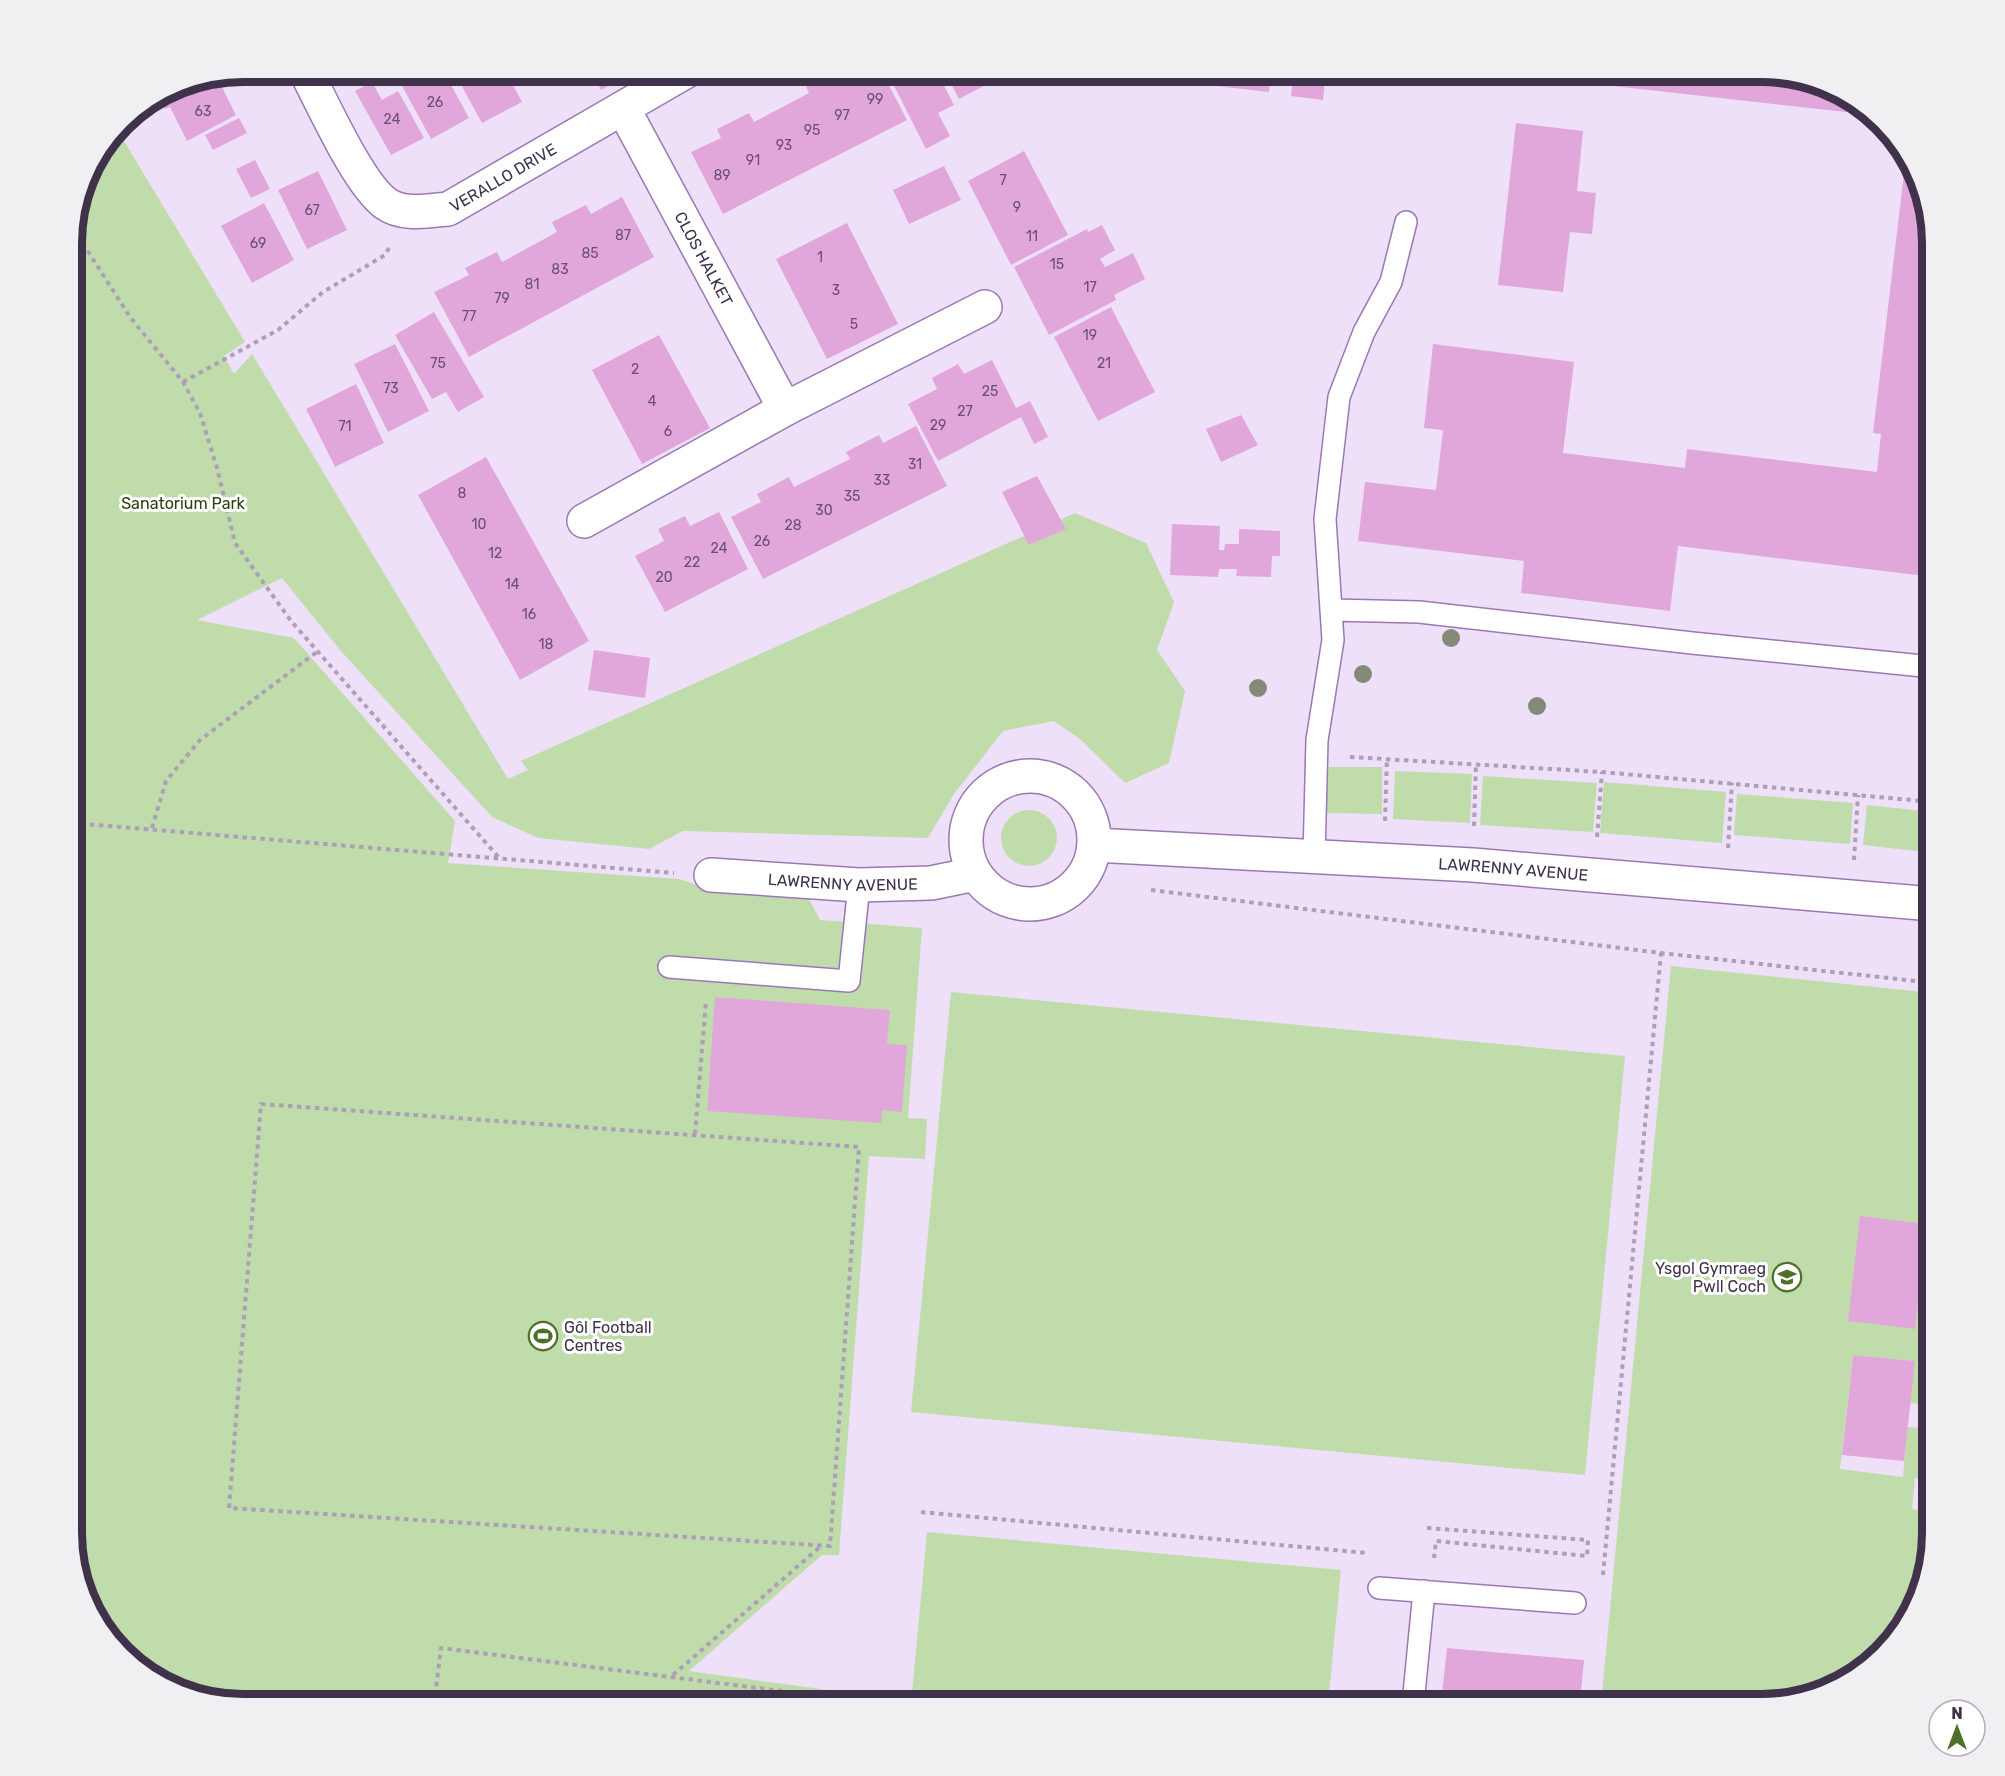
<svg xmlns="http://www.w3.org/2000/svg" width="2005" height="1776" font-family="Rubik,sans-serif">
	<style>
		.green { fill: #c1dcab }
		.building { fill: #e2a7da }
		.lines { fill: none; stroke-linecap: round; stroke-linejoin: round }
		.service-casing { stroke: #9b78b3; stroke-width: 24 }
		.minor-casing { stroke: #9b78b3; stroke-width: 36 }
		.path { stroke: #ae9fb8; stroke-width: 4; stroke-dasharray: 4.5 4.5; stroke-linecap: butt }
		.service { stroke: #fff; stroke-width: 21 }
		.minor { stroke: #fff; stroke-width: 33 }
		.tree { fill: #838a77 }
		.labels { text-anchor: middle; stroke-width: 6; stroke-linejoin: round; paint-order: stroke }
		.number-label { font-size: 14px; fill: #694f70 }
		.street-label { font-size: 16px; fill: #41324c; stroke: #fff }
		.park-label { font-size: 16px; fill: #2a430d; stroke: #fff }
		.poi-label { font-size: 16px; fill: #41324c; stroke: #fff; text-anchor: end }
		.rim { fill: none; stroke: #41324c; stroke-width: 8 }
	</style>
	<rect width="100%" height="100%" fill="#efe0f9"/>
	<path class="green" d="M118,131L245,342L224,356L234,374L252,354L508,779L528,770L521,761L1075,513L1146,543L1174,602L1157,650L1185,691L1169,763L1125,783L1080,739L1054,721L1003,731L954,794L928,838L683,831L649,849L538,838L492,817L340,650L282,578L197,620L294,638L455,821L448,863L679,879L706,888L809,899L820,920L922,928L908,1118L927,1119L925,1159L869,1156L839,1555H822L689,1671L843,1692L841,1704H243L178,1691L123,1654L85,1598L72,1543V232L90,167Z
		M1321,767H1382V814L1321,813Z
		M1395,771L1472,774L1470,823L1393,819Z
		M1483,776L1597,783L1593,832L1480,825Z
		M1604,782L1726,792L1722,843L1600,833Z
		M1737,794L1853,803L1850,844L1734,835Z
		M1867,805L1933,812V853L1863,845Z
		M1001 838a28 28 0 1 1 56 0a28 28 0 1 1-56 0Z
		M1671,966L1933,993V1406L1910,1403L1914,1361L1853,1355L1840,1469L1903,1477L1907,1427L1933,1429V1479L1915,1478L1912,1509L1923,1511L1914,1607L1883,1653L1827,1691L1761,1704H1601Z
		M951,992L1625,1056L1585,1475L911,1412Z
		M927,1532L1341,1570L1328,1704H911Z"/>
	<path class="building" d="M398,72H423L425,75L431,72H444L469,118L431,139L402,86L404,85Z
		M454,72H506L522,102L482,123Z
		M591,72H634L601,90Z
		M835,72H840L843,78L855,72H882L907,120L723,214L691,152L721,138L717,129L749,113L754,122L809,93L806,87Z
		M887,72H937L954,105L938,113L950,136L926,149Z
		M945,72H993L997,79L959,99Z
		M1146,72H1272L1269,92L1145,78Z
		M1294,72H1326L1323,100L1291,96Z
		M1542,72H1762L1827,85L1872,115L1542,78Z
		M217,77L236,115L187,141L170,107L165,109L159,97L178,85Z
		M372,82L382,100L398,91L424,138L391,155L355,91Z
		M239,118L247,133L213,150L205,135Z
		M1516,123L1583,131L1577,191L1596,193L1592,234L1570,232L1563,292L1498,285Z
		M1024,151L1068,235L1011,265L968,181Z
		M255,160L270,189L251,198L236,169Z
		M1905,165H1912L1920,178L1933,244V457H1928L1926,476L1933,477V577L1678,546L1670,611L1521,593L1524,561L1358,541L1365,482L1436,490L1443,430L1424,428L1433,344L1574,362L1563,453L1685,468L1687,449L1877,472L1881,434L1873,433Z
		M944,166L961,200L909,224L893,190Z
		M318,171L347,230L307,249L278,190Z
		M622,197L654,257L469,357L434,292L469,275L465,268L497,252L502,262L557,232L552,222L586,205L591,214Z
		M264,203L294,260L252,283L221,226Z
		M847,223L898,324L827,359L776,259Z
		M1102,225L1115,250L1100,259L1105,267L1133,253L1145,279L1114,295L1116,300L1049,335L1014,267L1087,229L1088,232Z
		M1111,307L1155,392L1098,421L1054,337Z
		M434,312L484,397L458,412L446,392L432,399L395,335Z
		M659,335L710,428L642,464L592,370Z
		M395,344L429,411L388,432L354,364Z
		M992,360L1016,408L1030,401L1048,437L1034,444L1021,417L938,461L908,404L937,389L932,378L958,364L964,374Z
		M356,384L384,443L335,467L306,409Z
		M1241,415L1258,445L1221,462L1206,429Z
		M916,426L947,486L763,579L731,517L761,502L757,494L789,477L794,487L850,459L846,452L879,435L883,443Z
		M486,457L589,641L520,680L418,495Z
		M1037,476L1066,529L1029,545L1002,492Z
		M719,512L748,569L665,612L635,556L664,541L658,529L685,516L690,526Z
		M1172,524L1220,526L1219,550H1224L1225,544H1239V529L1280,531V556H1272L1271,577L1236,576L1237,569H1219L1218,577L1170,575Z
		M594,650L650,658L645,698L588,690Z
		M715,997L890,1010L887,1044L907,1045L902,1112L882,1110L881,1123L707,1111Z
		M1860,1216L1927,1224L1915,1329L1848,1321Z
		M1853,1355L1915,1361L1904,1461L1842,1455Z
		M1447,1648L1584,1660L1580,1704L1441,1702Z"/>
	<g class="lines">
		<g class="service-casing">
			<path id="service" d="M1332,610L1419,612L1692,643L1933,667
				M1314,857L1317,740L1333,640L1325,519L1339,397L1364,332L1391,282L1406,222
				M669,967L849,981L859,885
				M1379,1588L1575,1603
				M1413,1704L1424,1591"/>
		</g>
		<g class="minor-casing">
			<g id="minor">
				<path id="s1" d="M306,72C323,104 358,183 385,203C402,216 429,211 448,209L685,72"/>
				<path id="s2" d="M623,108L785,409"/>
				<path d="M584,521L785,409L985,307"/>
				<circle cx="1030" cy="840" r="64"/>
				<path id="s3" d="M1094,845L1473,865L1933,904"/>
				<path id="s4" d="M711,875L859,885L931,883L975,874"/>
			</g>
		</g>
		<path class="path" d="M73,228L130,317L183,382L200,413L217,468L235,543L291,621L501,860
			M183,382L278,330L323,292L385,255L389,248
			M1350,757L1602,772L1933,802
			M1385,821L1387,758
			M72,823L674,873
			M1474,826L1476,763
			M152,828L166,781L200,740L318,651
			M1597,837L1602,772
			M1728,848L1732,783
			M1854,860L1858,795
			M1151,890L1661,953L1933,983
			M261,1104L859,1147L830,1546L229,1508Z
			M695,1134L706,1001
			M921,1512L1367,1553
			M1427,1528L1588,1540L1587,1556L1436,1541L1434,1558
			M1603,1575L1661,953
			M673,1675L821,1546
			M434,1704L441,1648L837,1698L836,1704"/>
		<use href="#service" class="service"/>
		<use href="#minor" class="minor"/>
	</g>
	<g class="tree">
		<circle cx="1451" cy="638" r="9"/>
		<circle cx="1363" cy="674" r="9"/>
		<circle cx="1258" cy="688" r="9"/>
		<circle cx="1537" cy="706" r="9"/>
	</g>
	<defs>
		<g id="school-ring" transform="scale(1.5)"><circle r="9.5" fill="#fff" stroke="#4e7028" stroke-width="1.5"/><path d="M0-5L7-2L0 1L-7-2ZM-4 1L0 2.5L4 1V4Q0 6-4 4Z" fill="#4e7028"/></g>
		<g id="stadium-ring" transform="scale(1.5)"><circle r="9.5" fill="#fff" stroke="#4e7028" stroke-width="1.5"/><path d="M0-5a6.5 5 0 1 0 0 10a6.5 5 0 1 0 0-10ZM-3.5-1.8h7v3.6h-7Z" fill="#4e7028"/></g>
	</defs>
	<g fill-rule="evenodd">
		<use href="#school-ring" x="1787" y="1277"/>
		<use href="#stadium-ring" x="543" y="1336"/>
	</g>
	<g class="labels">
		<g class="number-label">
			<text x="875" y="104">99</text>
			<text x="435" y="107">26</text>
			<text x="203" y="116">63</text>
			<text x="842" y="120">97</text>
			<text x="392" y="124">24</text>
			<text x="812" y="135">95</text>
			<text x="784" y="150">93</text>
			<text x="753" y="165">91</text>
			<text x="722" y="180">89</text>
			<text x="1003" y="185">7</text>
			<text x="1017" y="212">9</text>
			<text x="312" y="215">67</text>
			<text x="623" y="240">87</text>
			<text x="1032" y="241">11</text>
			<text x="258" y="248">69</text>
			<text x="590" y="258">85</text>
			<text x="820" y="262">1</text>
			<text x="1057" y="269">15</text>
			<text x="560" y="274">83</text>
			<text x="532" y="289">81</text>
			<text x="1090" y="292">17</text>
			<text x="836" y="295">3</text>
			<text x="502" y="303">79</text>
			<text x="469" y="321">77</text>
			<text x="854" y="329">5</text>
			<text x="1090" y="340">19</text>
			<text x="438" y="368">75</text>
			<text x="1104" y="368">21</text>
			<text x="635" y="374">2</text>
			<text x="391" y="393">73</text>
			<text x="990" y="396">25</text>
			<text x="652" y="406">4</text>
			<text x="965" y="416">27</text>
			<text x="938" y="430">29</text>
			<text x="345" y="431">71</text>
			<text x="668" y="436">6</text>
			<text x="915" y="469">31</text>
			<text x="882" y="485">33</text>
			<text x="462" y="498">8</text>
			<text x="852" y="501">35</text>
			<text x="824" y="515">30</text>
			<text x="479" y="529">10</text>
			<text x="793" y="530">28</text>
			<text x="762" y="546">26</text>
			<text x="719" y="553">24</text>
			<text x="495" y="558">12</text>
			<text x="692" y="567">22</text>
			<text x="664" y="582">20</text>
			<text x="512" y="589">14</text>
			<text x="529" y="619">16</text>
			<text x="546" y="649">18</text>
		</g>
		<g class="street-label">
			<text dy="6" stroke="none"><textPath href="#s1" startOffset="282">VERALLO DRIVE</textPath></text>
			<text dy="6" stroke="none"><textPath href="#s2" startOffset="171">CLOS HALKET</textPath></text>
			<text dy="6" stroke="none"><textPath href="#s3" startOffset="420">LAWRENNY AVENUE</textPath></text>
			<text dy="6" stroke="none"><textPath href="#s4" startOffset="132">LAWRENNY AVENUE</textPath></text>
		</g>
		<g class="park-label">
			<text x="183" y="509">Sanatorium Park</text>
		</g>
		<g class="poi-label">
			<text x="1766" y="1274">Ysgol Gymraeg<tspan x="1766" dy="18">Pwll Coch</tspan></text>
			<text x="564" y="1333" text-anchor="start">Gôl Football<tspan x="564" dy="18">Centres</tspan></text>
		</g>
	</g>
	<path d="M0 0H2005V1776H0ZM243 82H1761A161 161 0 0 1 1922 243V1533A161 161 0 0 1 1761 1694H243A161 161 0 0 1 82 1533V243A161 161 0 0 1 243 82Z" fill="#f0eff1" fill-rule="evenodd"/>
	<path class="rim" d="M243 82H1761A161 161 0 0 1 1922 243V1533A161 161 0 0 1 1761 1694H243A161 161 0 0 1 82 1533V243A161 161 0 0 1 243 82Z"/>
	<g transform="translate(1957 1728)"><circle r="28" fill="#ffffff" stroke="#b3adb7" stroke-width="1.5"/>
	<path d="M0-4.5L10 22L0 15L-10 22Z" fill="#4e7028"/>
	<text y="-9" font-size="16" font-weight="bold" text-anchor="middle" fill="#41324c">N</text>
	</g>
</svg>
